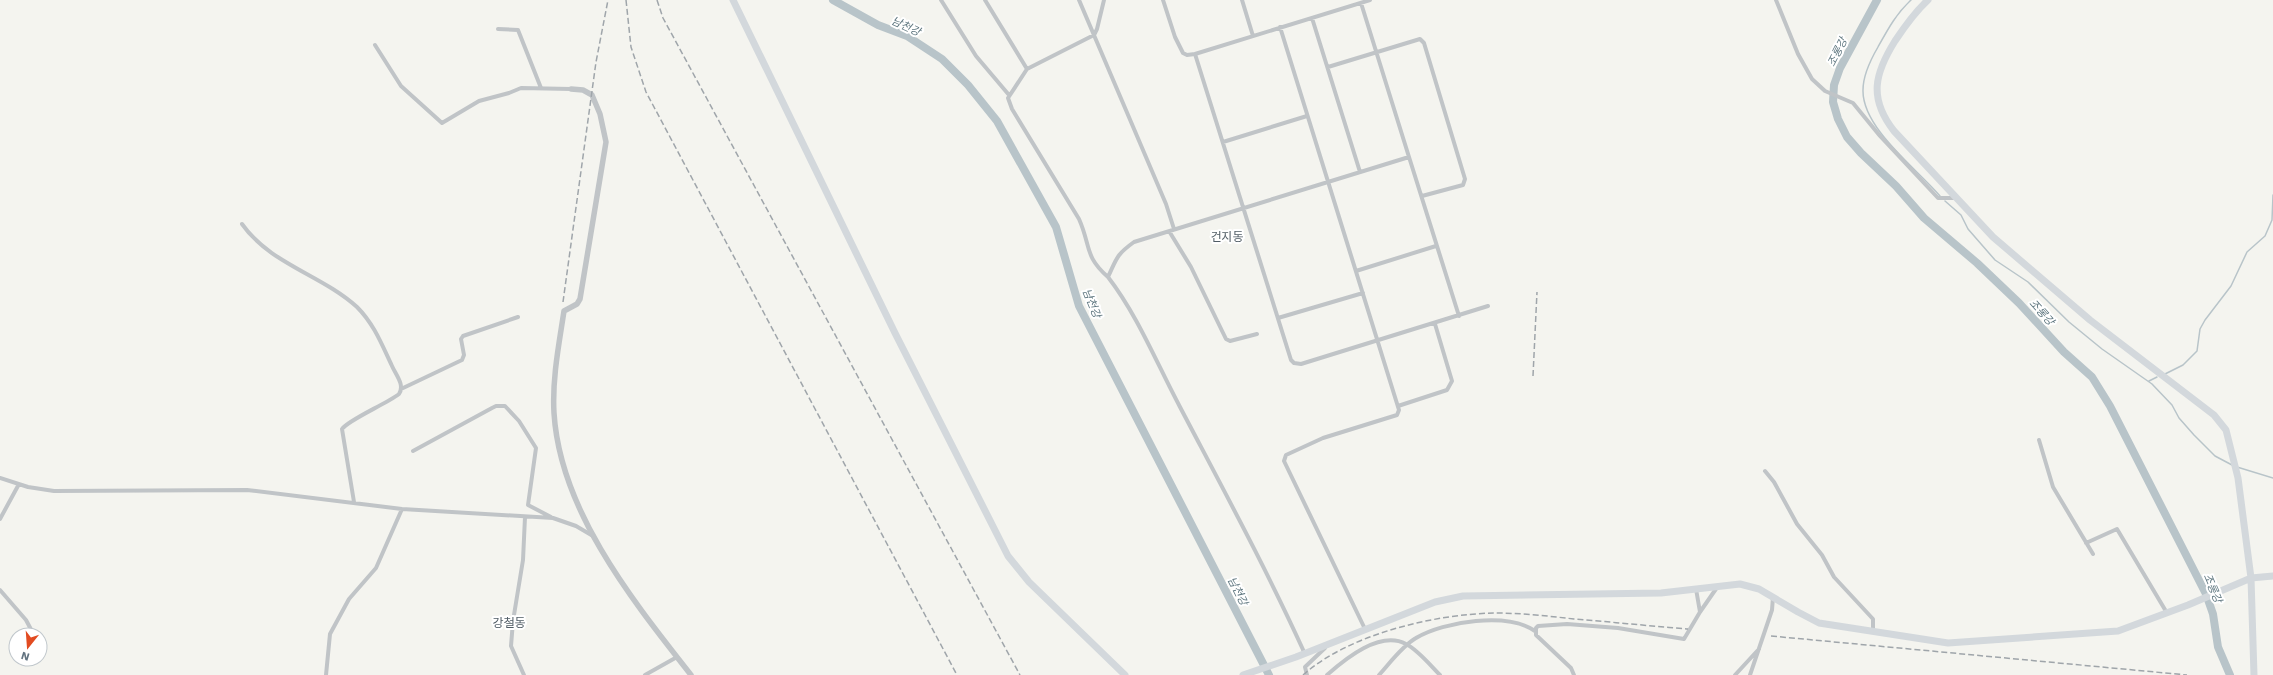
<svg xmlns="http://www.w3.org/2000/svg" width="2273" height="675" font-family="'Work Sans','Noto Sans KR',sans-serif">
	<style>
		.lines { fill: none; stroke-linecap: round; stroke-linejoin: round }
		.stream { stroke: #b8c4c9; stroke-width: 1.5 }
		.river { stroke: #b8c4c9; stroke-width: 8 }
		.minor { stroke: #c0c4c7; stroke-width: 4 }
		.tertiary { stroke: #c0c4c7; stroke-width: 5.5 }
		.primary { stroke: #d3d8dc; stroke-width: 7 }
		.rail { stroke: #9fa5aa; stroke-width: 1.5; stroke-dasharray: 6 3; stroke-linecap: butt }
		.labels { text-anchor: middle; stroke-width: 4; stroke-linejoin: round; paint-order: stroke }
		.water-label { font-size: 11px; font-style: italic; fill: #5e767f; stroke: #fff }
		.quarter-label { font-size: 12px; fill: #505c65; stroke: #fff }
	</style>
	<rect width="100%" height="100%" fill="#f4f4ef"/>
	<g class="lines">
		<path class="stream" d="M1911,0C1896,14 1888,29 1878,47C1871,59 1863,76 1863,90C1862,128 1917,169 1940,196
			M1945,201L1961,215L1968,229L1995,260L2028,282L2069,322L2102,349L2152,384L2172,405L2179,418L2194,435L2215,456L2232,465
			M2165,374L2183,365L2197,351L2200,329L2205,320L2231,286L2247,252L2265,236L2272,220L2273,195
			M2149,381L2157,377
			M2237,467L2273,478"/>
		<path class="river" d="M833,0L878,25L907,36L942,59L968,85L997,121L1056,227L1079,306L1269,675
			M1877,0L1840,68L1834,85L1833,102L1838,119L1847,137L1861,153L1896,186L1924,218L1977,263L2019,303L2064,352L2092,377L2110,406L2206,594L2213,614L2218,647L2230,675"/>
		<path class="minor" d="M941,0L976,56L1009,95
			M985,0L1027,69
			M1079,0L1166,204L1174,229
			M1104,0L1097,29L1094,35L1027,69L1008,98L1012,109L1079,219C1091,246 1084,256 1108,277
			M1163,0L1175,37L1183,53L1187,55L1195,54
			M1242,0L1253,36
			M1370,0L1195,54L1291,360L1294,363L1301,364L1488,306
			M1776,0L1798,54L1812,79L1825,91L1853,103L1880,136L1938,198H1956
			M1361,3L1409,157
			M1312,18L1360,172
			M1280,27L1399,410L1397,415L1323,438L1286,455L1284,461L1365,629
			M498,29L518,30L541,88
			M375,45L401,86L442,123L479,101L509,93L521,88L571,89
			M1328,67L1420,39L1424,43L1465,179L1463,185L1422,196
			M1223,142L1307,116
			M242,224C270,264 322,275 357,307C374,324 382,345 392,366C396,375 405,385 399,394C386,404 348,420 342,429L354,502
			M1169,231L1191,267L1226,339L1230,341L1257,334
			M1356,271L1436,246
			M1278,318L1363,293
			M401,389L462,360L464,355L461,339L463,336L518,317
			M1398,406L1447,390L1452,381L1435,324
			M2039,440L2053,487L2093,554
			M413,451L492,408L496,406H505L519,421L536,448L528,505L551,517
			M1765,471L1774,482L1797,524L1822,555L1834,577L1873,619V632
			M0,478L28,487L54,491L247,490L402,509L553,518L576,526L593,536
			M0,519L19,484
			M2086,543L2117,529L2167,613
			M1696,589L1700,612L1718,586
			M0,590L26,620L34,635
			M1305,654C1267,570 1223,489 1180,407C1157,364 1138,316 1108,277C1117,258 1116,255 1134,242L1409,157L1459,316
			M326,675L330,634L349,599L376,568L402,509
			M524,675L511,646L513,621L523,560L525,517
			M645,675L677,657
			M1307,675L1305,667L1325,648
			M1327,675C1345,659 1380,630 1406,644C1418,650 1430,665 1440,675
			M1379,675C1390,663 1402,646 1416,638C1444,621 1508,612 1535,631
			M1574,675L1571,668L1536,635V628L1538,626L1567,624L1618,628L1684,639L1700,612
			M1735,675L1759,649
			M1750,675L1772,610L1773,597"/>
		<path class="tertiary" d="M571,89L583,90L592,95L600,114L606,142L580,299L577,304L564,311C559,344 552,379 554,413C560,511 633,601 691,675"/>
		<path class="primary" d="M733,0L895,333L1008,556L1029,582L1125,675
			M1928,0C1915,12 1905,26 1895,41C1875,73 1868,98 1894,131L1993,237L2090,320L2214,415L2226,430L2238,478L2251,578L2254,675
			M1243,675L1296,657L1435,602L1463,596L1661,593L1740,584L1759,589L1798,612L1819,623L1948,643L2118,631L2188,605L2251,578L2273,576"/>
		<path class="rail" d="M626,0L631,47L646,92L957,675
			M657,0L663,18L1020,675
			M563,302L596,62L608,0
			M1533,376L1537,292
			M1771,636L2187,675
			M1303,675C1349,634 1435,614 1495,613C1521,613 1548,616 1574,619C1612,622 1650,626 1688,629"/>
	</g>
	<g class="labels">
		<g class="water-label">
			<text transform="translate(906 26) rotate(25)" y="4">남천강</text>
			<text transform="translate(1837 52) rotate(-63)" y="4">조롱강</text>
			<text transform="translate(1092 303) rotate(68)" y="4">남천강</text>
			<text transform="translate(2042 312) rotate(48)" y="4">조롱강</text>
			<text transform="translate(2213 588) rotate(67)" y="4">조롱강</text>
			<text transform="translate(1238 591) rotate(63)" y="4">남천강</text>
		</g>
		<g class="quarter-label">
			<text x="1227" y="241">건지동</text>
			<text x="509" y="627">강철동</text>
		</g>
	</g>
	<g transform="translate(28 647) rotate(197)"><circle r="19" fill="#ffffff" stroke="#c0c7cc"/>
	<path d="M0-3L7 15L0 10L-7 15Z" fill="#e24b21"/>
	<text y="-6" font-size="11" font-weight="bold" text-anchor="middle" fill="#627380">N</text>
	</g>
</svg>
